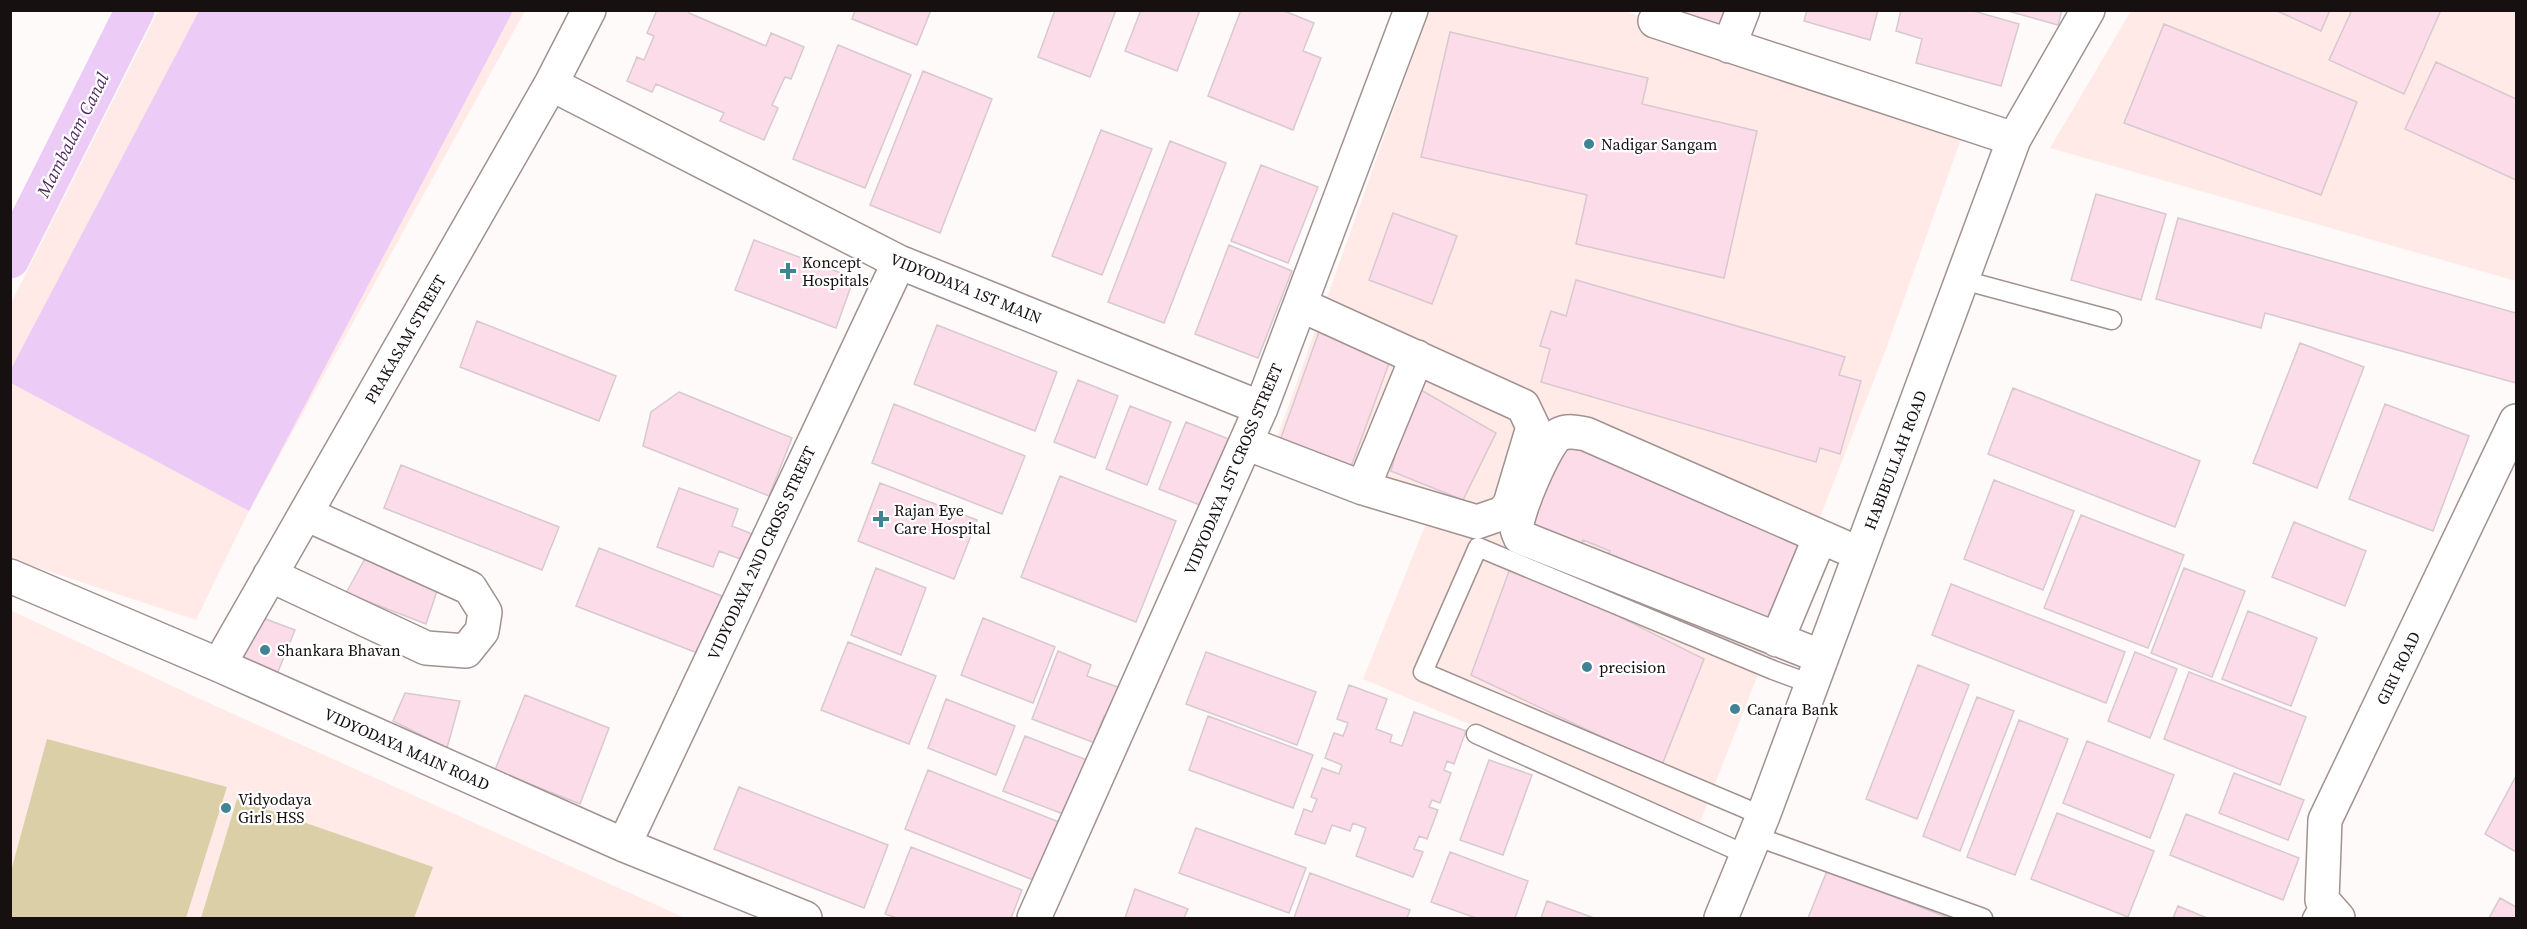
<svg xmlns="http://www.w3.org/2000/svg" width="2527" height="929" font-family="'Source Serif 4',serif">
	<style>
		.built { fill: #ffeae8 }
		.green { fill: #dbcfa7 }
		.water { fill: #ecccf7 }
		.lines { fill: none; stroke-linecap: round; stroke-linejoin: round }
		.canal { stroke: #ecccf7; stroke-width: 39 }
		.building { fill: #fddcea; stroke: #d8c9cf; stroke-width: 1.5 }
		.service-casing { stroke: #a19290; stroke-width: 21 }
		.minor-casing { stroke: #a19290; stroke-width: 36 }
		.service { stroke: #fff; stroke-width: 18 }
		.minor { stroke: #fff; stroke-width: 33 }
		.poi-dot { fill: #408393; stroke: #fff; stroke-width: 2 }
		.labels { text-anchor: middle; stroke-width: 4.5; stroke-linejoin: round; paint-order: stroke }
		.poi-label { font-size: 16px; fill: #161110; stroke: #fff; text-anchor: start }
		.street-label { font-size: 16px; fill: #161110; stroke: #fff }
		.water-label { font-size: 18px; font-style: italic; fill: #542d62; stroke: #fff }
	</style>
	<rect width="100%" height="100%" fill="#fefafa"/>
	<path class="built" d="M158,11H525L249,511L196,620L11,559L10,305Z
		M1429,11H1625L1965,128L1885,352L1700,822L1363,679L1431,511L1277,438Z
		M2131,11H2516V281L2050,148Z
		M10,610L198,698L685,918H11Z"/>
	<path class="green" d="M47,739L227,787L186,918H11V871Z
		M237,799L433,867L414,918H201Z"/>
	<path class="water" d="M199,11H513L249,511L11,383V369Z"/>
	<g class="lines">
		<path class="canal" d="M10,259L135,10"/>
	</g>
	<path class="building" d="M657,10H690L689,13L766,46L771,33L804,47L791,79L785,77L772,105L778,108L764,140L720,121L724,113L656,84L652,92L627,81L637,57L644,60L654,36L647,33Z
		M855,10H931L917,45L852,19Z
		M1055,10H1116L1090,77L1038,57Z
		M1141,10H1200L1177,71L1125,51Z
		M1241,10H1282L1314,23L1303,51L1321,58L1293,130L1208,96Z
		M1664,10H1726L1721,27Z
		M1807,10H1878L1870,40L1804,21Z
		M1901,10H1970L2019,24L2001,86L1916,63L1922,39L1896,31Z
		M2004,10H2062L2058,25Z
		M2275,10H2330L2321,31Z
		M2352,10H2441L2404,94L2329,60Z
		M2164,24L2357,102L2321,195L2124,123Z
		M1450,32L1648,78L1642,104L1757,131L1724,278L1576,244L1587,195L1421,157Z
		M838,45L911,75L865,188L793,159Z
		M2436,62L2516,99V180L2405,129Z
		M923,71L992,99L940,233L870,205Z
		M1101,130L1152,149L1102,275L1052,256Z
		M1170,141L1226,163L1164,323L1108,302Z
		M1261,165L1318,187L1288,263L1231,241Z
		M2096,194L2166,214L2141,300L2071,280Z
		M1393,213L1457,236L1432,304L1369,280Z
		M2178,218L2516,313V383L2265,313L2261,328L2156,299Z
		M754,240L854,278L836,328L735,290Z
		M1229,245L1292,271L1258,358L1195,334Z
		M1576,280L1845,357L1839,375L1861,381L1840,454L1820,448L1816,462L1541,382L1550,349L1540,346L1551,311L1566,316Z
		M477,321L616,376L599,421L460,367Z
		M937,325L1057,372L1035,431L914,384Z
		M1320,329L1392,355L1348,475L1277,449Z
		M2300,343L2364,367L2317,488L2253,463Z
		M1078,380L1118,396L1095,458L1054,442Z
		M1414,386L1496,433L1463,500L1391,471Z
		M2013,388L2200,461L2175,527L1988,454Z
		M679,392L792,438L769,496L643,446L651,412Z
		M894,404L1025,456L1002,514L872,463Z
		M2385,404L2469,436L2433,531L2349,499Z
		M1130,406L1171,422L1147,485L1106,469Z
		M1186,422L1231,440L1205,507L1159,489Z
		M1566,438L1801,538L1767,620L1604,564L1610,551L1583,540L1578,553L1527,532Z
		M401,465L559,527L542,570L384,508Z
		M1060,476L1176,521L1136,622L1021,577Z
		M1994,480L2074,511L2043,590L1964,559Z
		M880,483L977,520L954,579L858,541Z
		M679,488L738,509L732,526L752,534L743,560L719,551L713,567L657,547Z
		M2081,515L2184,555L2148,648L2044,608Z
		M2294,522L2366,551L2345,606L2272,577Z
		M599,548L722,596L700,654L576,606Z
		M366,557L437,591L426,624L346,593Z
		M1512,563L1704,659L1662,765L1471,675Z
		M876,568L926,588L901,655L851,635Z
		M2184,568L2245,591L2212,677L2151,653Z
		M1951,584L2125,652L2106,703L1932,635Z
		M2248,611L2317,638L2291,706L2222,679Z
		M263,618L295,630L275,679L240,664Z
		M983,618L1055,647L1033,703L961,675Z
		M848,642L936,676L909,744L821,710Z
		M1058,651L1091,665L1087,676L1126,690L1113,720L1104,716L1099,729L1109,733L1103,746L1032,719Z
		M1206,652L1316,692L1297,745L1186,704Z
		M2135,652L2177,669L2150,738L2108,721Z
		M1918,665L1969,685L1917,819L1866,799Z
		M2189,672L2306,717L2280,785L2164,739Z
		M1349,685L1387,699L1376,729L1392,735L1390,742L1402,746L1414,712L1466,731L1454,764L1447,761L1444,770L1451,773L1440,803L1432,800L1429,807L1438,810L1427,839L1419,836L1414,849L1423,852L1413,877L1356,856L1366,828L1353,823L1350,831L1332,825L1325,844L1295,834L1304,809L1312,812L1317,799L1311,797L1322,768L1339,774L1342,765L1325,758L1334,733L1343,736L1348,723L1337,719Z
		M405,693L460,701L447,748L393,721Z
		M525,695L609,728L580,804L495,770Z
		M1977,697L2014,711L1960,851L1923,836Z
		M946,699L1015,726L996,775L928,748Z
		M1208,716L1313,755L1293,808L1189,770Z
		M2019,720L2068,739L2015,875L1967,857Z
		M1025,736L1092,762L1071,817L1003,791Z
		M2087,741L2174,775L2150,838L2063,803Z
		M1489,760L1532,775L1503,855L1460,840Z
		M928,770L1064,824L1041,883L905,829Z
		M2234,773L2304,800L2288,840L2219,813Z
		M2516,776V852L2485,834Z
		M739,787L888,845L864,908L714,849Z
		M2057,813L2154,851L2128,917L2031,879Z
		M2186,814L2299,858L2283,900L2170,855Z
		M1196,828L1306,868L1289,913L1179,873Z
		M911,847L1022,890L1011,918H897L885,914Z
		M1450,852L1528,881L1515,918H1476L1431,902Z
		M1827,871L1949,918H1808Z
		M1310,873L1410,910L1407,918H1294Z
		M1135,889L1188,909L1184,918H1125Z
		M2500,898L2516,907V918H2489Z
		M1547,901L1594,918H1541Z
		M2178,906L2207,918H2173Z"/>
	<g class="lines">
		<g class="service-casing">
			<path id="service" d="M1963,280L2112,320
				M1476,734L1747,855
				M1763,816L1423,672L1478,547L1773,670L1811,684
				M1755,836L1983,918
				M2312,918L2322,900"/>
		</g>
		<g class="minor-casing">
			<path id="minor" d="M1655,21L2014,139
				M1729,46L1743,10
				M551,84L899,262L1261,408
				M1246,443L1363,488L1477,522L1503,513L1510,504L1533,427L1523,406L1301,305
				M1363,488L1417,357
				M270,575L426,648L466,651L482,631L485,612L470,588L306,514
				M10,576L219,665L624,845L805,918
				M1777,640L1820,537
				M1822,657L1520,537C1519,534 1517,531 1517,528C1515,515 1547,441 1558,435C1567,430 1577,432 1586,434L1860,554
				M219,665L551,84L589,10
				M624,845L899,262
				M1034,918L1261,408L1411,10
				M1721,918L1763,816L2014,139L2088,10
				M2338,918L2322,900L2325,820L2516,421"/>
		</g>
		<use href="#service" class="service"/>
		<use href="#minor" class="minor"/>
	</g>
	<g class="poi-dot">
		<circle cx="1589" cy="144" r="6"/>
		<path d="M785 262h6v6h6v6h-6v6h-6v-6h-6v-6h6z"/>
		<path d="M878 510h6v6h6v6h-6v6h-6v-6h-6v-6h6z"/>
		<circle cx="265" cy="650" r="6"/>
		<circle cx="1587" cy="667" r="6"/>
		<circle cx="1735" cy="709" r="6"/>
		<circle cx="226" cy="808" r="6"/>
	</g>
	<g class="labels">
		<g class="poi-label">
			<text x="1601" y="150">Nadigar Sangam</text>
			<text x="802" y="268">Koncept<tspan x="802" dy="18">Hospitals</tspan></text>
			<text x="894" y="516">Rajan Eye<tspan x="894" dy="18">Care Hospital</tspan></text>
			<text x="277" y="656">Shankara Bhavan</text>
			<text x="1599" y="673">precision</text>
			<text x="1747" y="715">Canara Bank</text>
			<text x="238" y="805">Vidyodaya<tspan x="238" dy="18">Girls HSS</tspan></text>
		</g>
		<g class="street-label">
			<text transform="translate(966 288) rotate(22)" y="6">VIDYODAYA 1ST MAIN</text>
			<text transform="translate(405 339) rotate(-60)" y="6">PRAKASAM STREET</text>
			<text transform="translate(1895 460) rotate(-69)" y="6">HABIBULLAH ROAD</text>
			<text transform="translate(1233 469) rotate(-67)" y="6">VIDYODAYA 1ST CROSS STREET</text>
			<text transform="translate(761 553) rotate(-65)" y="6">VIDYODAYA 2ND CROSS STREET</text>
			<text transform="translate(2398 668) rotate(-64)" y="6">GIRI ROAD</text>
			<text transform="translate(407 749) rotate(24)" y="6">VIDYODAYA MAIN ROAD</text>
		</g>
		<g class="water-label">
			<text transform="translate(73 135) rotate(-63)" y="6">Mambalam Canal</text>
		</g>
	</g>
	<rect width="2527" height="929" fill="none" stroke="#161110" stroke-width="24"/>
</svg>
